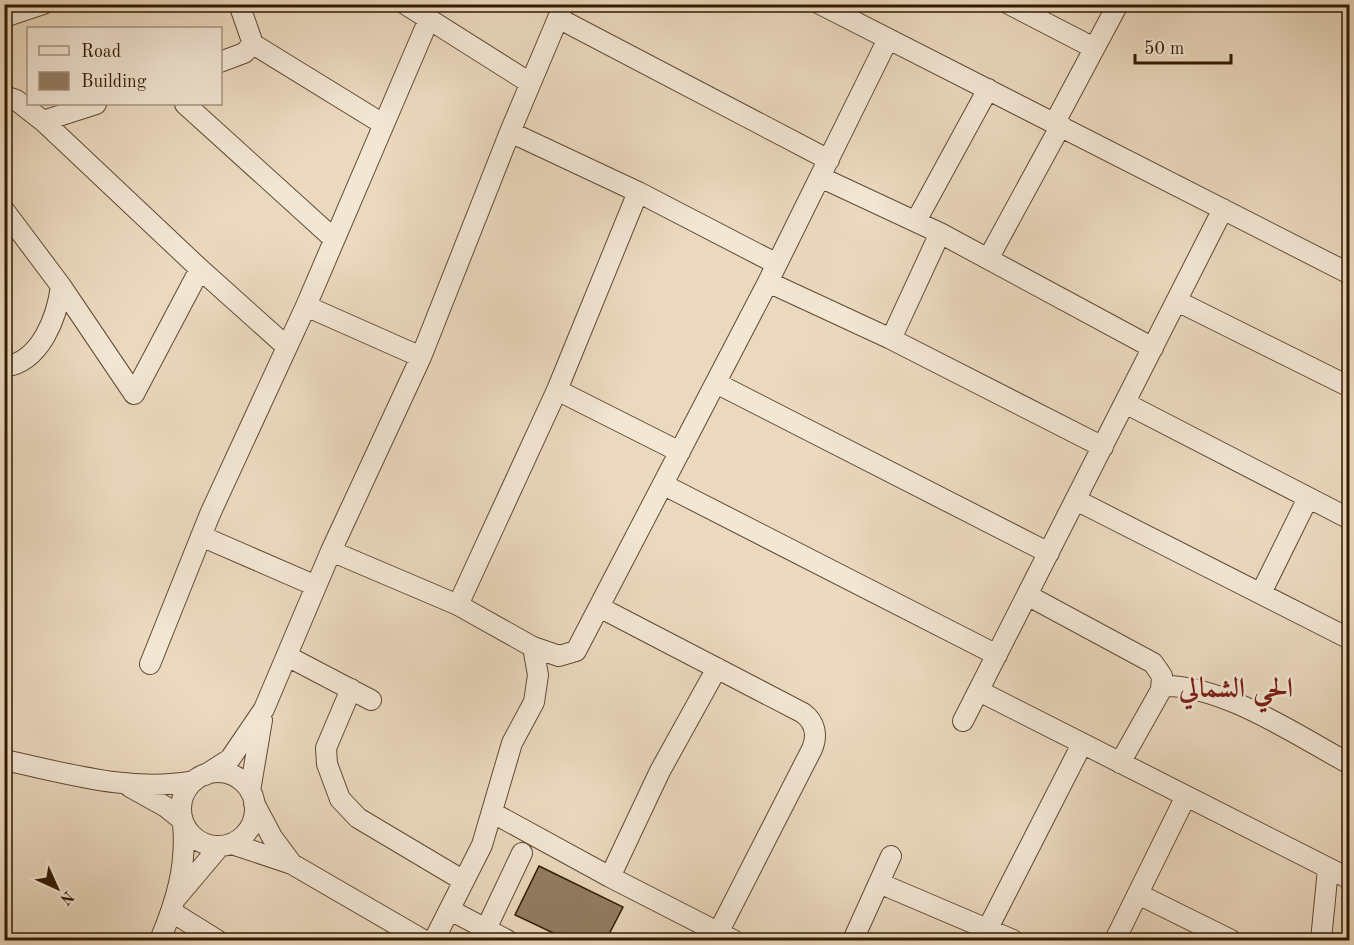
<svg xmlns="http://www.w3.org/2000/svg" width="1354" height="945" font-family="'Old Standard TT',Amiri,serif">
	<style>
		.building { fill: #937d63; stroke: #331a00; stroke-width: 1.5 }
		.lines { fill: none; stroke-linecap: round; stroke-linejoin: round }
		.minor-casing { stroke: #614a30; stroke-width: 22 }
		.minor { stroke: #f2e6d5; stroke-width: 20 }
		.labels { text-anchor: middle; stroke-width: 5; stroke-linejoin: round; paint-order: stroke }
		.district-label { font-size: 28px; font-weight: bold; fill: #7a1f14; stroke: #f2e6d5 }
	</style>
	<rect width="100%" height="100%" fill="#ebd9bf"/>
	<filter id="stains"><feTurbulence type="fractalNoise" baseFrequency=".00333" numOctaves="4"/><feColorMatrix values="0 0 0 0 .2 0 0 0 0 .09 0 0 0 0 .02 0 0 0 .5 -.17"/></filter>
	<radialGradient id="worn" r=".72"><stop offset=".6" stop-color="#630" stop-opacity="0"/><stop offset="1" stop-color="#630" stop-opacity=".3"/></radialGradient>
	<path class="building" d="M539,866L623,907L606,940H568L515,915Z"/>
	<g class="lines">
		<g class="minor-casing">
			<path id="minor" d="M239,4L253,44L383,124
				M405,4L530,83
				M820,4L1350,274
				M1009,4L1094,48
				M4,17L43,4
				M558,18L829,160
				M220,62L244,53L253,44
				M4,96L16,100L43,121L200,269L287,347
				M185,104L334,239
				M43,121L96,104
				M1055,122L1118,4
				M510,132L638,192L777,264
				M820,177L940,233L1153,348
				M4,210L61,286L134,394L200,269
				M916,221L988,89
				M988,259L1061,125
				M768,282L891,339L1103,447
				M1177,301L1350,387
				M306,306L421,357
				M891,339L940,233
				M4,367C41,362 57,317 61,286
				M716,383L1049,553
				M557,390L680,452
				M1125,403L1350,519
				M664,485L997,655
				M1076,500L1350,639
				M201,536L316,586
				M331,551L458,605L533,647L559,656L576,651L768,282L888,39
				M1261,593L1308,498
				M1027,595L1153,663L1162,676L1161,690L1120,763
				M458,605L557,390L638,192
				M601,608L803,713C815,722 818,735 812,749L718,933
				M287,656L371,700
				M150,664L210,514L306,306L429,19
				M1162,686C1222,684 1296,735 1350,764
				M351,689L326,748L327,764L340,799L358,818L464,881
				M979,691L1350,879
				M963,721L1223,209
				M4,760C67,773 130,793 194,781
				M181 809a37 37 0 1 1 74 0a37 37 0 1 1-74 0Z
				M205,775L230,759L264,709L331,551L421,357L510,132L564,4
				M130,787L166,807L182,820
				M250,791L262,720
				M493,813L610,877L733,940
				M232,844L292,864L272,837L254,803
				M292,864L423,940
				M610,877L660,771L717,668
				M879,883L1013,940
				M1138,894L1231,940
				M177,897L220,846
				M450,910L507,940
				M172,912L217,940
				M486,929L522,853
				M987,930L1082,744
				M160,940C176,902 187,866 183,823
				M434,940L482,845L512,743L534,702L538,675L533,647
				M853,940L891,856
				M1115,940L1186,796
				M1321,940L1328,869"/>
		</g>
		<use href="#minor" class="minor"/>
	</g>
	<g class="labels">
		<g class="district-label">
			<text x="1236" y="697">الحي الشمالي</text>
		</g>
	</g>
	<rect width="1354" height="945" fill="none" stroke="#ebd9bf" stroke-width="24"/>
	<rect x="6" y="6" width="1342" height="933" fill="none" stroke="#331a00" stroke-width="3"/>
	<rect x="12" y="12" width="1330" height="921" fill="none" stroke="#331a00" stroke-width="1.5"/>
	<rect x="27" y="27" width="195" height="78" fill="#f2e6d5" stroke="#a69480" stroke-width="1.5"/>
	<rect x="39" y="46" width="30" height="9" fill="#f2e6d5" stroke="#a69480" stroke-width="1.5"/>
	<text x="81" y="57" font-size="18" fill="#331a00">Road</text>
	<rect x="39" y="72" width="30" height="18" fill="#937d63" stroke="#a69480" stroke-width="1.5"/>
	<text x="81" y="87" font-size="18" fill="#331a00">Building</text>
	<g transform="translate(57 888) rotate(135)" stroke="#f2e6d5" stroke-width="4.5" paint-order="stroke">
	<path d="M0-4.5L10 22L0 15L-10 22Z" fill="#331a00"/>
	<text y="-9" font-size="16" font-weight="bold" text-anchor="middle" fill="#331a00">N</text>
	</g>
	<path d="M1135 54v9h96v-9" fill="none" stroke="#331a00" stroke-width="3"/>
	<text x="1144" y="54" font-size="18" fill="#331a00" stroke="#f2e6d5" stroke-width="4.5" paint-order="stroke">50 m</text>
	<rect width="100%" height="100%" filter="url(#stains)"/>
	<rect width="100%" height="100%" fill="url(#worn)"/>
</svg>
